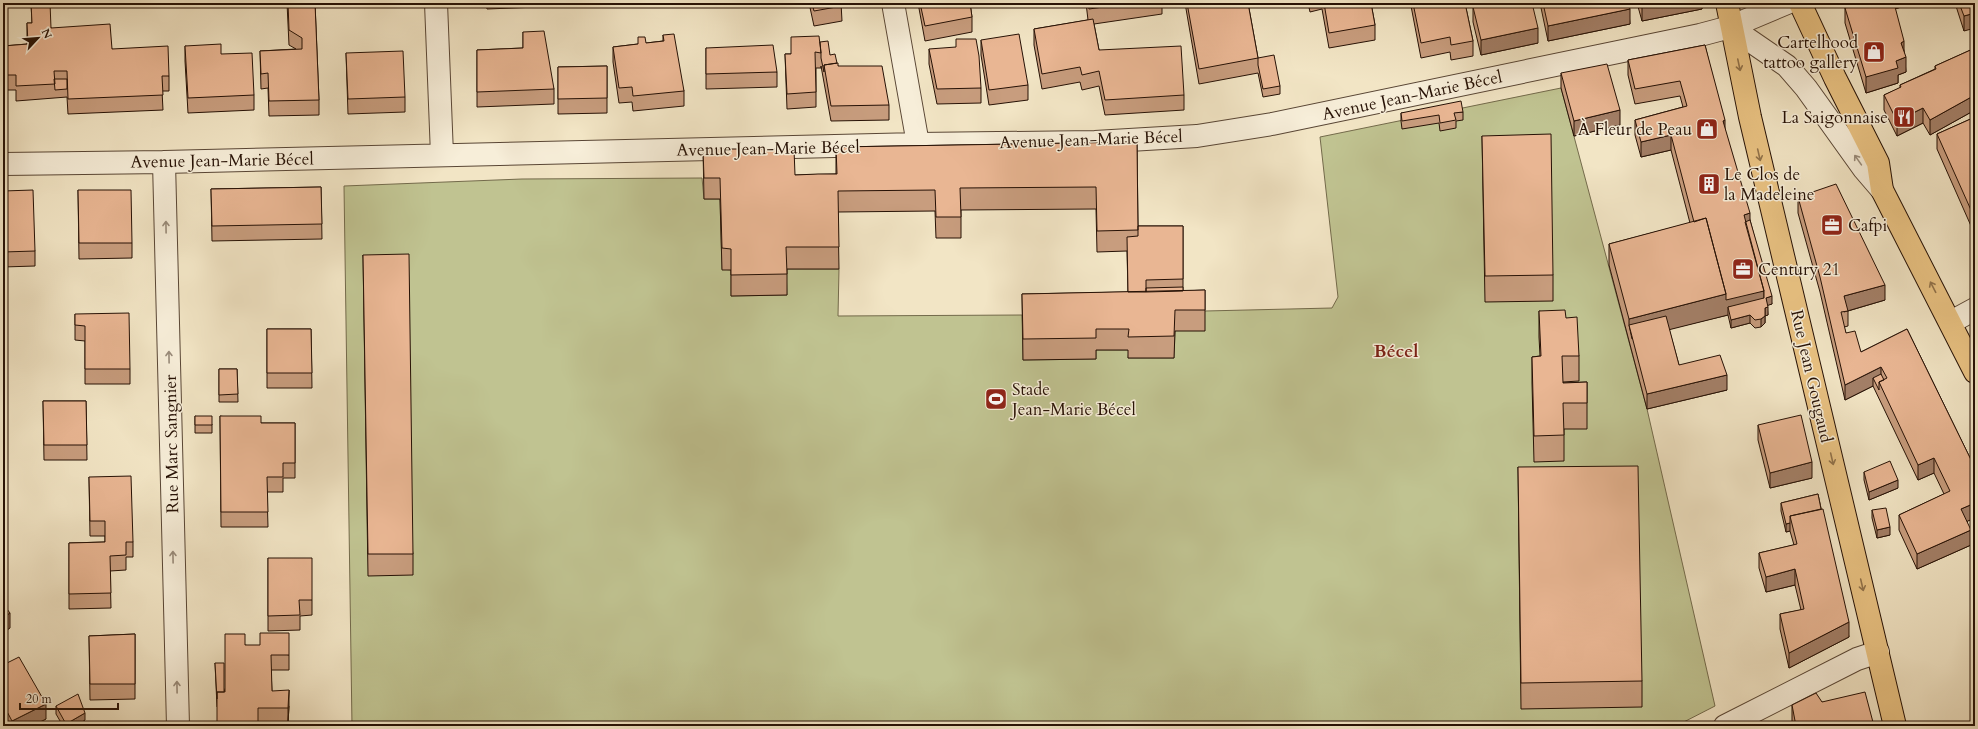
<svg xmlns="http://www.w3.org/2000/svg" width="1978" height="729" font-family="Cardo,serif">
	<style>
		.green { fill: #c0c391; stroke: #736a4b }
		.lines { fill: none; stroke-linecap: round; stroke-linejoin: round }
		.minor-casing { stroke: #594635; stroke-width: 24 }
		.major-casing { stroke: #261105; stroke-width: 24 }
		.minor { stroke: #f7eed9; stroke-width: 22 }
		.major { stroke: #e9c282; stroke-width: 22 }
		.wall { fill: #c89d7e; stroke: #261105 }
		.shaded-wall { fill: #a37f67; stroke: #261105 }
		.building { fill: #e9b693; stroke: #261105 }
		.oneway { stroke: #91724a }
		.oneway2 { stroke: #998b7a }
		.labels { text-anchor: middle; stroke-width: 3; stroke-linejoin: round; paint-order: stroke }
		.poi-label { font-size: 17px; fill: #261105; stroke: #f7eed9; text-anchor: start }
		.street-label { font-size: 17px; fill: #261105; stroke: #f7eed9 }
		.neighbourhood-label { font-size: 18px; font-weight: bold; fill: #7a1f14; stroke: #f7eed9 }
	</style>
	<rect width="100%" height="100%" fill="#f2e5c5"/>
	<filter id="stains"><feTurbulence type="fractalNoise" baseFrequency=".005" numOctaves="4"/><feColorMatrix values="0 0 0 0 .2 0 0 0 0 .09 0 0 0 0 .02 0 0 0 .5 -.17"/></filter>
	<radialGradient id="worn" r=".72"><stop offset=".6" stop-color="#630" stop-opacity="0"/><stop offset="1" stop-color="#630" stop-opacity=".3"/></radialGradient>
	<path class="green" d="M1561,88L1647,409L1715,706L1676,726H352L344,186L522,179L702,178L704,199H720L722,269L731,270V296L787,295L786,269H839L838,316L1022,315L1023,360L1096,359V350H1129L1128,358H1174L1175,331L1205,311L1332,308L1338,297L1320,137Z"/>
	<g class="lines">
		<g class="minor-casing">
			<path id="minor" d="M436,3L442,155
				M893,3L918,144
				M1730,27L1787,66L1806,88L1864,169L1882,190
				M164,162L178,726
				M3,164L164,162L918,144L1095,142L1197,136L1272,124L1700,35L1730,27L1787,3
				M1951,322L1975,309
				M1725,726L1857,659L1878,652"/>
		</g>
		<g class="major-casing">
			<path id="major" d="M1727,3L1750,117L1895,726
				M1800,3L1835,78L1878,163L1882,190L1975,372"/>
		</g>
		<use href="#minor" class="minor"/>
		<use href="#major" class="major"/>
	</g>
	<path class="wall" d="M31,3L51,28L112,49L169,76V91H162L163,110L68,114L67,97L16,101V90H3V46L27,44V23H32Z
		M287,3H315L319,100V115L269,116L268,88L261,89L260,51L296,49L289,45Z
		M486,3H538V7L487,9Z
		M809,3H841L842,21L814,26Z
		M918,3H970L972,17V32L925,41Z
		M1086,3H1162V14L1094,24L1099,50L1184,95V110L1105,115L1099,86L1082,90L1080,82L1042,89L1034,45V29L1088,20Z
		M1185,3H1248L1258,58L1280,86V94L1263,97L1258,73L1199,84Z
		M1308,3H1371L1375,25V40L1329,48L1322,9L1310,12Z
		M1411,3H1465L1473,41V56L1451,60L1450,52L1421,58L1411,6Z
		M1540,3H1628L1630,24L1548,41Z
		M1637,3H1702V9L1642,21Z
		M1863,3H1914L1895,9L1904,51L1906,72L1898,75V83L1866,93L1845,23V8Z
		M1955,3H1975L1964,31Z
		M1473,7L1538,43L1481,55L1473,22Z
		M523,32L554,89V104L477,107V50L523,48Z
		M663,35L684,91V106L633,111L632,102L619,103L613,62V47L663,41Z
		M981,40L1028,85V100L989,105L981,55Z
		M820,42L830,55L838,66L889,105V120L831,121L821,66V68H816V107L787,109L785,54H791Z
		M1705,45L1725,130L1750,220L1772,304L1767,305L1768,315H1765V323L1761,327L1755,328L1750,323L1731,328L1728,315L1669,329L1679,365L1727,390L1647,409L1609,265V244L1690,223L1671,150L1641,157L1635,135V120L1683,107L1680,96L1635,104L1628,75V60Z
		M185,46L221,54L254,95V110L188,113L185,61Z
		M706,48L777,72V87L706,89Z
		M1975,48V110L1930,135L1923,123L1897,136L1884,110V95L1900,88V85L1935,69V66Z
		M929,49L981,88V103L937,104L929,64Z
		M346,53L405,97V112L348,114Z
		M607,66V113L558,114V67Z
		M1561,73L1620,125L1574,136L1561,88Z
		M3,98H6V133H3Z
		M1463,112V120L1456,121V128L1440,131L1439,123L1402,129L1401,121V113Z
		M1975,117V235L1937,149V134Z
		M1482,136L1553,275V301L1485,302Z
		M1137,142L1138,226H1183V291L1205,290V331H1175L1174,358H1128V350H1096V359L1023,360L1022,294L1128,292L1127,251L1097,252L1096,209L961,210V238H936L935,211L838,212L839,269H787V295L731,296V270H722L720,199H704L703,149L795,175L836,174V147Z
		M321,187L322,239L212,241L211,189Z
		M78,190L132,243V258L79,259Z
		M3,191L35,251V266L3,267Z
		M1798,197L1885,300L1848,311V326L1844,327L1846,333L1861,352L1907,329L1975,468V518L1967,521L1971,545L1917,569L1899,530V515L1944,494L1934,473L1918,480L1873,386L1845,400L1820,292L1798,213Z
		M363,255L413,554V575L368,576Z
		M1539,311L1566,318L1579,356V381L1563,382V383L1587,382V429H1564V461L1534,462L1532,383V357L1540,356L1539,337Z
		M75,314L130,369V384H85V341L75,340Z
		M267,329H311L312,388H267Z
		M219,369H237L238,402H219Z
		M43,401H86L87,460H44Z
		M195,416L212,424V433H195Z
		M220,416L261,423H295V478H283V492H267L268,527H221Z
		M1758,425L1812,478L1770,488L1758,440Z
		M1518,467L1642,681V707L1521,709Z
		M1864,472L1898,488L1869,500L1864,480Z
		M89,477L133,542V557H126V570L110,571L111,608L69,609V543L105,542V536H90Z
		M1818,494L1849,637L1789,668L1780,629V614L1801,610L1795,585L1766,592L1759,568V553L1794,545L1790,531L1786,532L1781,511V503Z
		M1872,510L1890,535L1877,538L1872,518Z
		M268,558L312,600V615L300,616V630L268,631Z
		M135,634V699L90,700L89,636Z
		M245,645L289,655V670H271L272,691L289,706L288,723H258L217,707L215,663L225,692Z
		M3,665L46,719L32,726H7L3,719Z
		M1822,702L1874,726H1792V705Z
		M56,706L85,720L76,726H63L56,714Z"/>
	<path class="shaded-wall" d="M1657,3H1702V9L1642,21V6Z
		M1875,3H1914L1875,15Z
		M1630,9V24L1548,41V26Z
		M1975,13V28L1964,31V16Z
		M1538,28V43L1481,55V40Z
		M1904,41V56L1901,43Z
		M1906,57V72L1898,75V83L1866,93V77L1896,61Z
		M1975,95V110L1930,135V120Z
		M1923,108V123L1897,136V121Z
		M1620,110V125L1574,136V121Z
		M1725,120V135L1723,121Z
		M1671,135V150L1641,157V142Z
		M1750,213V228L1745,230L1744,215Z
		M1885,285V300L1844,312V296Z
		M1764,291V306L1728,307V315L1632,339L1629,325V319L1726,294Z
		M1772,296V304L1766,306V298Z
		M1768,307V315L1765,316V308Z
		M1750,315V323L1731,328V320Z
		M1765,316V323L1761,327V319Z
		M1881,367V382L1873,378V386L1845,400V385Z
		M1727,375V390L1647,409V394Z
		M1934,458V473L1918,480V465Z
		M1812,462V478L1770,488V473Z
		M1898,480V488L1869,500V492Z
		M1975,503V518L1961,524V509Z
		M1790,523V531L1786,532V524Z
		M1890,527V535L1877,538V530Z
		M1971,530V545L1917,569V554Z
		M1795,569V585L1766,592V577Z
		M10,613V628L3,633V618Z
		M1849,622V637L1789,668V653Z
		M289,690V706L288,723V708Z
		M46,704V719L32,726H12V721Z
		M85,713V720L76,726H66V724Z"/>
	<path class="building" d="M31,3H50L51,28L110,24L112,49L168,46L169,76H162L163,95L68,99L67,71H54L55,84L16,86V75H3V46L28,44L27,23H32Z
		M288,3H315L319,100L269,101L268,73L261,74L260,51L302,49V38L289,30Z
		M812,3H841L842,6L814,11Z
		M920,3H970L972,17L925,26Z
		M1088,3H1131L1089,9Z
		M1187,3H1248L1258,58L1199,69Z
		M1324,3H1371L1375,25L1329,33Z
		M1413,3H1465L1473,41L1451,45L1450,37L1421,43Z
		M1489,3H1532L1538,28L1481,40L1473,7Z
		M1543,3H1628L1630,9L1548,26Z
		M1641,3H1657L1642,6Z
		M1863,3H1894L1904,41L1901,43L1906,57L1896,61L1898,68L1866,77L1845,8Z
		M1959,3H1975V13L1964,16Z
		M1093,19L1099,50L1181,46L1184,95L1105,100L1099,71L1082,75L1080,67L1042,74L1034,29Z
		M544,31L554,89L477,92V50L523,48V32Z
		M674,34L684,91L633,96L632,87L619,88L613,47L638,44V37H645L646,43L664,41L663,35Z
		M1019,34L1028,85L989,90L981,40Z
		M819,36L821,53L815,52L816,92L787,94L785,54H791V37Z
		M956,39H976L979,56L981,88L937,89L929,49L956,47Z
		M828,41L830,55L835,54L837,63L824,65V72L821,58V53L820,42Z
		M221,44V54L252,53L254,95L188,98L185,46Z
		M773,45L777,72L706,74V48Z
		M1705,45L1725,120L1723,121L1750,213L1744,215L1764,291L1726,300V294L1706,218L1694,222L1671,135L1641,142L1635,120L1687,106L1680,81L1635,89L1628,60Z
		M1975,48V95L1930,120L1923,108L1897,121L1884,95L1901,87L1900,85L1936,69L1935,66Z
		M403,51L405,97L348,99L346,53Z
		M1274,55L1280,86L1263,89L1258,65V58Z
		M838,63V66H882L889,105L831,106L824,65Z
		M1607,64L1620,110L1574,121L1561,73Z
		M607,66V98L558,99V67Z
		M54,79H67V89L55,90Z
		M3,98H6V125H3Z
		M1461,101L1463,112L1454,113L1456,120L1440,123L1439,115L1402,121L1401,113Z
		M1975,117V219L1937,134Z
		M1551,134L1553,275L1485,276L1482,136Z
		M1137,142L1138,230L1097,231L1096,187L960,188L961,217H936L935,190L838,191L839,247H786L787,274L731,275V249L722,248L720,178H704L703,149H794L795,175L818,174H837L836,147Z
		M1836,184L1885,285L1844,296L1848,311L1841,312L1846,333L1855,331L1861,352L1907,329L1975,468V503L1961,509L1971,530L1917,554L1899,515L1950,491L1934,458L1918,465L1879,382L1887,378L1881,367L1845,385L1820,277L1798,197Z
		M321,187L322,224L212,226L211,189Z
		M33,190L35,251L3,252V191Z
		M78,190H131L132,243H79Z
		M1706,218L1726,294L1629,319L1609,244Z
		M1750,220L1772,296L1766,298L1768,307L1765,308V316L1761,319L1755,320L1750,315L1731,320L1728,307L1764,298V291L1745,222Z
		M1138,226H1183V279L1146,280V292H1128L1127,237L1138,236Z
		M409,254L413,554H368L363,255Z
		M1183,287V291L1146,292V288Z
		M1205,290V310H1175L1174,336L1128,337L1129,329H1096V338L1023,339L1022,294Z
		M1565,310L1566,318L1577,317L1579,356H1562L1563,383L1587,382V403H1563L1564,435L1534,436L1532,357L1541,356L1539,311Z
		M129,313L130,369H85V326L75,325V314Z
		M1666,316L1679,365L1720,355L1727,375L1647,394L1629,325Z
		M267,329H311L312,373H267Z
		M219,369H237L238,394L219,395Z
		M1881,374L1884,380L1879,382V390L1873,378Z
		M43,401H86L87,445H44Z
		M1801,415L1812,462L1770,473L1758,425Z
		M195,416H212V425H195Z
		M220,416H261V423H295V463H283V477H267L268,512H221Z
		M1890,461L1898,480L1869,492L1864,472Z
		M1638,466L1642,681L1521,683L1518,467Z
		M131,476L133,542H126V555L110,556L111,593L69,594V543L105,542V521H90L89,477Z
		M1818,494L1821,509L1790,516V523L1786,524L1781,503Z
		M1886,508L1890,527L1877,530L1872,510Z
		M1823,509L1849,622L1789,653L1780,614L1804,609L1795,569L1766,577L1759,553L1797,544L1790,516Z
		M268,558H312V600H299L300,615L268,616Z
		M3,604L10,613L3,618Z
		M260,633H289V655H271L272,691L289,690L288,708H258V726H217V692H225V634H245V645H260Z
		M135,634V684H90L89,636Z
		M19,657L46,704L12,721L3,704V665Z
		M215,663H224V692H217V699Z
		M1865,692L1874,726H1796L1792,705L1816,693L1822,702Z
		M78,694L85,713L66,724L56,706Z"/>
	<defs><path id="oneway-shaft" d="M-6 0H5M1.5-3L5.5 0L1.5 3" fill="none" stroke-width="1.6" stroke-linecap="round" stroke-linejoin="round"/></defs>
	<g class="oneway">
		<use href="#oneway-shaft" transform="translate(1739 65) rotate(78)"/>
		<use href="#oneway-shaft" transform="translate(1759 155) rotate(77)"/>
		<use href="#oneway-shaft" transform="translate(1933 287) rotate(-117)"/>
		<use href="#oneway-shaft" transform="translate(1832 459) rotate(77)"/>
		<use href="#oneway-shaft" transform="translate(1862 585) rotate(77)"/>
	</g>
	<g class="oneway2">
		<use href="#oneway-shaft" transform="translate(1858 160) rotate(-125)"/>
		<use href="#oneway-shaft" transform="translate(166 227) rotate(-91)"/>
		<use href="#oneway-shaft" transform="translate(169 357) rotate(-91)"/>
		<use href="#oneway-shaft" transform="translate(173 557) rotate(-91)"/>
		<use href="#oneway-shaft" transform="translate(177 687) rotate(-91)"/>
	</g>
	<defs>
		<g id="shop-square" transform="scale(1.15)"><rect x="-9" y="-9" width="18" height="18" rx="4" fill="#8f2418" stroke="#f7eed9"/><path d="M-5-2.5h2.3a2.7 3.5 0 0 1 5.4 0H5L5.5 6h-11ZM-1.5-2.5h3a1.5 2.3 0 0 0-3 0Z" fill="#fff"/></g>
		<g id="restaurant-square" transform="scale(1.15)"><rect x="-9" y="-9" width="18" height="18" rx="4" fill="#8f2418" stroke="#f7eed9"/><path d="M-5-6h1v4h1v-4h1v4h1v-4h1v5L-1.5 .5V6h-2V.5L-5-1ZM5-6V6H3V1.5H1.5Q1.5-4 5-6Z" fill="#fff"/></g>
		<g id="building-square" transform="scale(1.15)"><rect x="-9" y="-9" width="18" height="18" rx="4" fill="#8f2418" stroke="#f7eed9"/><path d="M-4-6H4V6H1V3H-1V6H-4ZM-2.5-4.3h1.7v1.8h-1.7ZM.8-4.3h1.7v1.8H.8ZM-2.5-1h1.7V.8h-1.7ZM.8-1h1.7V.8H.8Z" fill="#fff"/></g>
		<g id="office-square" transform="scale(1.15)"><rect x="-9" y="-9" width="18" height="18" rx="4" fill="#8f2418" stroke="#f7eed9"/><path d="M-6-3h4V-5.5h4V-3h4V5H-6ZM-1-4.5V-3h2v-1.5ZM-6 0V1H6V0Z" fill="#fff"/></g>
		<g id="stadium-square" transform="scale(1.15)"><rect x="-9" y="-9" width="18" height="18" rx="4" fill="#8f2418" stroke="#f7eed9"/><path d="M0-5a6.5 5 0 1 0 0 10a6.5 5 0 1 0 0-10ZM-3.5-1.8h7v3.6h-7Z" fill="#fff"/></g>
	</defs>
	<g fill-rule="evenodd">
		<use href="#shop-square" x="1874" y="52"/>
		<use href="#restaurant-square" x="1904" y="117"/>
		<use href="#shop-square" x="1707" y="129"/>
		<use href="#building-square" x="1709" y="184"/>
		<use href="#office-square" x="1832" y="225"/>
		<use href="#office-square" x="1743" y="269"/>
		<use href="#stadium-square" x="996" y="399"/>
	</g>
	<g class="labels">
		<g class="poi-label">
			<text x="1858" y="48" text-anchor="end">Cartelhood<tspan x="1858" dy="20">tattoo gallery</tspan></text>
			<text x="1888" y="123" text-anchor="end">La Saigonnaise</text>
			<text x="1692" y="135" text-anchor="end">À Fleur de Peau</text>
			<text x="1724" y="180">Le Clos de<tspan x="1724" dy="20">la Madeleine</tspan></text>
			<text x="1848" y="231">Cafpi</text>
			<text x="1758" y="275">Century 21</text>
			<text x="1012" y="395">Stade<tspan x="1012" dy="20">Jean-Marie Bécel</tspan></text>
		</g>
		<g class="street-label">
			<text transform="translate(1412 95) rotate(-12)" y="6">Avenue Jean-Marie Bécel</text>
			<text transform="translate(1091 139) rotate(-2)" y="6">Avenue Jean-Marie Bécel</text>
			<text transform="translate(768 148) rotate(-1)" y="6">Avenue Jean-Marie Bécel</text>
			<text transform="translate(222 160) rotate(-1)" y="6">Avenue Jean-Marie Bécel</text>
			<text transform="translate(1812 376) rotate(77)" y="6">Rue Jean Gougaud</text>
			<text transform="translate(171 444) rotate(-91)" y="6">Rue Marc Sangnier</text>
		</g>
		<g class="neighbourhood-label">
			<text x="1396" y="357">Bécel</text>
		</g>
	</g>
	<rect width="1978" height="729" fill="none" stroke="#f2e5c5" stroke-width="16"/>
	<rect x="4" y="4" width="1970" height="721" fill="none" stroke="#261105" stroke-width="2"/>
	<rect x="8" y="8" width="1962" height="713" fill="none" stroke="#261105"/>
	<g transform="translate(38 38) rotate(64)" stroke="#f7eed9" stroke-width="3" paint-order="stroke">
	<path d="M0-3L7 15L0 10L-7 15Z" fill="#261105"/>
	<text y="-6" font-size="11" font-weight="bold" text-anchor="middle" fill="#261105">N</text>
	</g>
	<path d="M20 703v6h98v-6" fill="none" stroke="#261105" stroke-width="2"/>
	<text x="26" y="703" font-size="12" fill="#261105" stroke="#f7eed9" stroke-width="3" paint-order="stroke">20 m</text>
	<rect width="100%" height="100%" filter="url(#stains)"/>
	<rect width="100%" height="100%" fill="url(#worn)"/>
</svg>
